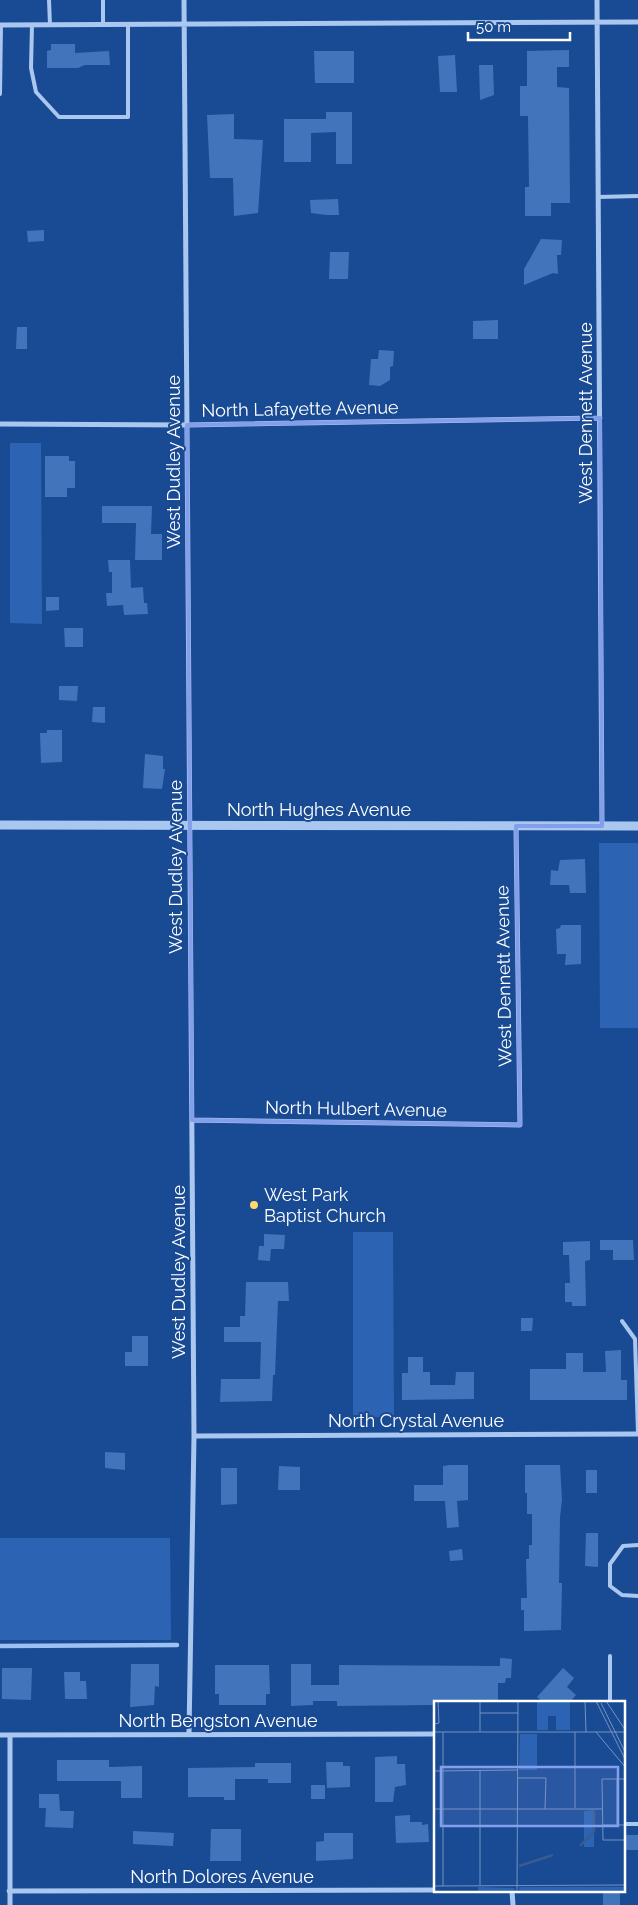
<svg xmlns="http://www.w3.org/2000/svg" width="638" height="1905" font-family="Raleway,sans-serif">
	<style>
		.green { fill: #2c64b3 }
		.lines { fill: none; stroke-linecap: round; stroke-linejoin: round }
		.stream { stroke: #9dc2f2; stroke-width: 4.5 }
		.building { fill: #4274bb }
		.service { stroke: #aac7f0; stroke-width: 4 }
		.minor { stroke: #aac7f0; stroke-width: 5 }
		.tertiary { stroke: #aac7f0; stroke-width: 9 }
		.marked { fill: none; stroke: #839eea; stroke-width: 4; stroke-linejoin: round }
		.poi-dot { fill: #ffd869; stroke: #194b94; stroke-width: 2 }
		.labels { text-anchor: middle; stroke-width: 4; stroke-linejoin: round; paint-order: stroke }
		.street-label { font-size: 18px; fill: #fff; stroke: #194b94 }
		.poi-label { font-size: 18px; fill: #fff; stroke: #194b94; text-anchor: start }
		.inset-river { fill: none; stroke: #385c92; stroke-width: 2.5 }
		.inset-road { fill: none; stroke: #7593bf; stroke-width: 1 }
		.view { fill: #839eea; fill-opacity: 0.15; stroke: #839eea; stroke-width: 2.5 }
		.inset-edge { fill: none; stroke: #fff; stroke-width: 2.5 }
	</style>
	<rect width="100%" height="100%" fill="#194b94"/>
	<path class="green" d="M10,443H41L42,624L10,623Z
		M599,843H638V1028H600Z
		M353,1232H393L394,1417H353Z
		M0,1538H170L171,1640H0Z"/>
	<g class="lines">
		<path class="stream" d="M0,1646L177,1645"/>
	</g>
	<path class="building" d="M51,44H75V53L109,51L110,65H85L78,68H47V51L51,50Z
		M569,50V67H557V87L569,88L570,203H551V216H525V187H529L528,116H520V86H527V51Z
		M314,51H354V83H315Z
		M455,55L457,92H440L438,56Z
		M479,65H493L494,95L480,100Z
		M326,112H352V164H336V132L311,133V162H284V119H326Z
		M234,114V139L263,140L258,213L234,216L233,178H210L207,115Z
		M338,199L339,215H326L311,213L310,200Z
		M44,230V241L28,242L27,231Z
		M541,239L562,240L561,255H557L558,274L553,273L524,285V269Z
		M330,252H349L348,279H329Z
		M498,320V339H473V321Z
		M17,327H27V349H16Z
		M379,350L394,351L393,366L390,367V380L380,386L369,385L371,359H378Z
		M45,456H69V461H75V488H67V497H45Z
		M102,506H152L151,534H162V560H135L136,523H102Z
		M108,560H130L131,588L143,587L144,603H147L148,614L124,615L123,605L107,606L106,593H112V572H109Z
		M46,597H59V610L46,611Z
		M64,628H83V647H65Z
		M59,686H78L77,701L59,700Z
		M93,707H105V723L92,722Z
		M47,730H62V762L41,763L40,733H47Z
		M145,754L163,756V769H165L162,789L143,788Z
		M585,859L586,893H570L569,885H550L551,870L558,871L560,860Z
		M561,925H581V964L565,965L566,954H557L556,929L560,928Z
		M264,1234L285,1235L284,1249H271L270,1261L258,1260L259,1246H264Z
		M600,1240H633L634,1260H613V1250H600Z
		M590,1241V1260L585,1261L586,1306H572V1302H565V1283H570L569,1255H563V1242Z
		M246,1282H288L289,1301H278L275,1375H273L272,1401L220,1402L221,1379H260L261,1342H224V1327H240V1316H245Z
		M521,1318H533L532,1331H521Z
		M132,1336H148V1366H125V1352H132Z
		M621,1350V1380H627V1400H530V1369H566V1353H583V1372H606L605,1351Z
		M408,1357H423V1372H430V1385H455L456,1372H474V1399L402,1400V1373H408Z
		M105,1452L125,1453V1470L105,1468Z
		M450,1465H468V1500L457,1501L459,1527L447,1528L445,1501H414V1485H443V1466Z
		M525,1465H560L562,1500L560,1517L559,1583H562L561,1630L524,1631V1610H521V1598H527L526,1559H529V1545H532V1514H527V1493H525Z
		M279,1466L300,1467V1490H278Z
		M221,1468H237V1504L221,1505Z
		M586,1470H597V1493H586Z
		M586,1533H598V1567L585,1566Z
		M462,1549L463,1560L450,1561L449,1551Z
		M500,1658L512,1659L511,1678H506L505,1683H498V1702H433V1705L337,1706V1701H313V1705L291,1706V1664H311V1685H339V1665L500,1666Z
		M131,1664H159V1687L155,1686L154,1705L130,1707Z
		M215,1665H269L270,1694H266V1705H219V1694H215Z
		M2,1668H32L31,1700L2,1699Z
		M563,1668L574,1678L567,1687L576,1695L570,1702H543L537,1697Z
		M64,1672H80V1681H86L87,1699H65Z
		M397,1756V1764H405L406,1785L395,1787L393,1802H375V1757Z
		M57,1760H109V1767L142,1766V1798H121V1781H57Z
		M326,1762H343V1766H350V1787L327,1788Z
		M255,1763H291V1783H268V1779H235V1800H224V1797H188V1768L255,1767Z
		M311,1785H325V1799H311Z
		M39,1794H59L60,1811H74L73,1828L45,1827L46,1808H39Z
		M410,1815V1822H422V1825L428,1824L429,1842L396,1843L395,1816Z
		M211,1829H241V1861H210Z
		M133,1831L174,1833L173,1846L133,1844Z
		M324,1833H353V1859L316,1861V1842L324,1841Z
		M624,1835H638V1850H624Z
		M603,1891H620V1905H603Z"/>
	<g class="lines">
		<path class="service" d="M49,0L50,25
			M103,0V25
			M32,25L31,68L36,92L59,117H128V25
			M0,94L1,25
			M598,197L638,196
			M622,1321L635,1339L638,1433
			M638,1545L623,1546L610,1564V1586L622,1595L638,1596
			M610,1656V1702
			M624,1824H638"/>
		<path class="minor" d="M184,0L194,1436L189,1734
			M597,0L602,826
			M0,25L638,22
			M0,424L187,425L600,418
			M192,1120L520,1125L516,826
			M194,1436L638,1434
			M0,1735L436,1734
			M9,1891L436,1890
			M512,1891L513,1905
			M10,1905V1735"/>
		<path class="tertiary" d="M0,825L638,826"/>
	</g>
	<path class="marked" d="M600,418L602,826H516L520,1125L192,1120L187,425Z"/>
	<circle class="poi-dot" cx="254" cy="1205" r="5"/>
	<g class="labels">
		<g class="street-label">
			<text transform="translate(300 409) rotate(-1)" y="6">North Lafayette Avenue</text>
			<text transform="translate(586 413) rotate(-90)" y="6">West Dennett Avenue</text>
			<text transform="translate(174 462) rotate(-90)" y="6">West Dudley Avenue</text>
			<text x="319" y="816">North Hughes Avenue</text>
			<text transform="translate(176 867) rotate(-90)" y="6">West Dudley Avenue</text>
			<text transform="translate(504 976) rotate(-91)" y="6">West Dennett Avenue</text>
			<text transform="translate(356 1109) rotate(1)" y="6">North Hulbert Avenue</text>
			<text transform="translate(179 1272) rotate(-90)" y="6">West Dudley Avenue</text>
			<text x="416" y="1427">North Crystal Avenue</text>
			<text x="218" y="1727">North Bengston Avenue</text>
			<text x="222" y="1883">North Dolores Avenue</text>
		</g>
		<g class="poi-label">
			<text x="264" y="1201">West Park<tspan x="264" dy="21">Baptist Church</tspan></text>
		</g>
	</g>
	<g transform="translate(434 1701)">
		<rect width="191" height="191" fill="#194b94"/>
		<path d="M103,0H136V29H122V15H114V29H103ZM86,33H103V69H85ZM160,109V146H150V110ZM44,186L80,187L82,191H44ZM85,186H191L192,191H85Z" fill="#2c64b3"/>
		<path class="inset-river" d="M146,145L160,130V110M85,165L119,154"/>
		<path class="inset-road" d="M46,0V31M151,0L152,31M162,0L192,60M172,0L192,30M167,2L192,53M46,12H84M0,23L5,22L4,0M0,31H192M9,31V185M141,31V107M162,31L192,67M46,69V184M0,70L84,69M84,77H112L111,108M183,78V125M192,78H168L169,139H192M0,108H169M169,124H192M0,185L192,184M83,191L84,0"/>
		<path class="view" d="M7,66H184V125H7Z"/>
		<rect width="191" height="191" class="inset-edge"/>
	</g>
	<path d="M468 32v8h102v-8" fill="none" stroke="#ffffff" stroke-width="2.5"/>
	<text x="476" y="32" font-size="15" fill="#ffffff" stroke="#194b94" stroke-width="4" paint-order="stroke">50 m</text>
</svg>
